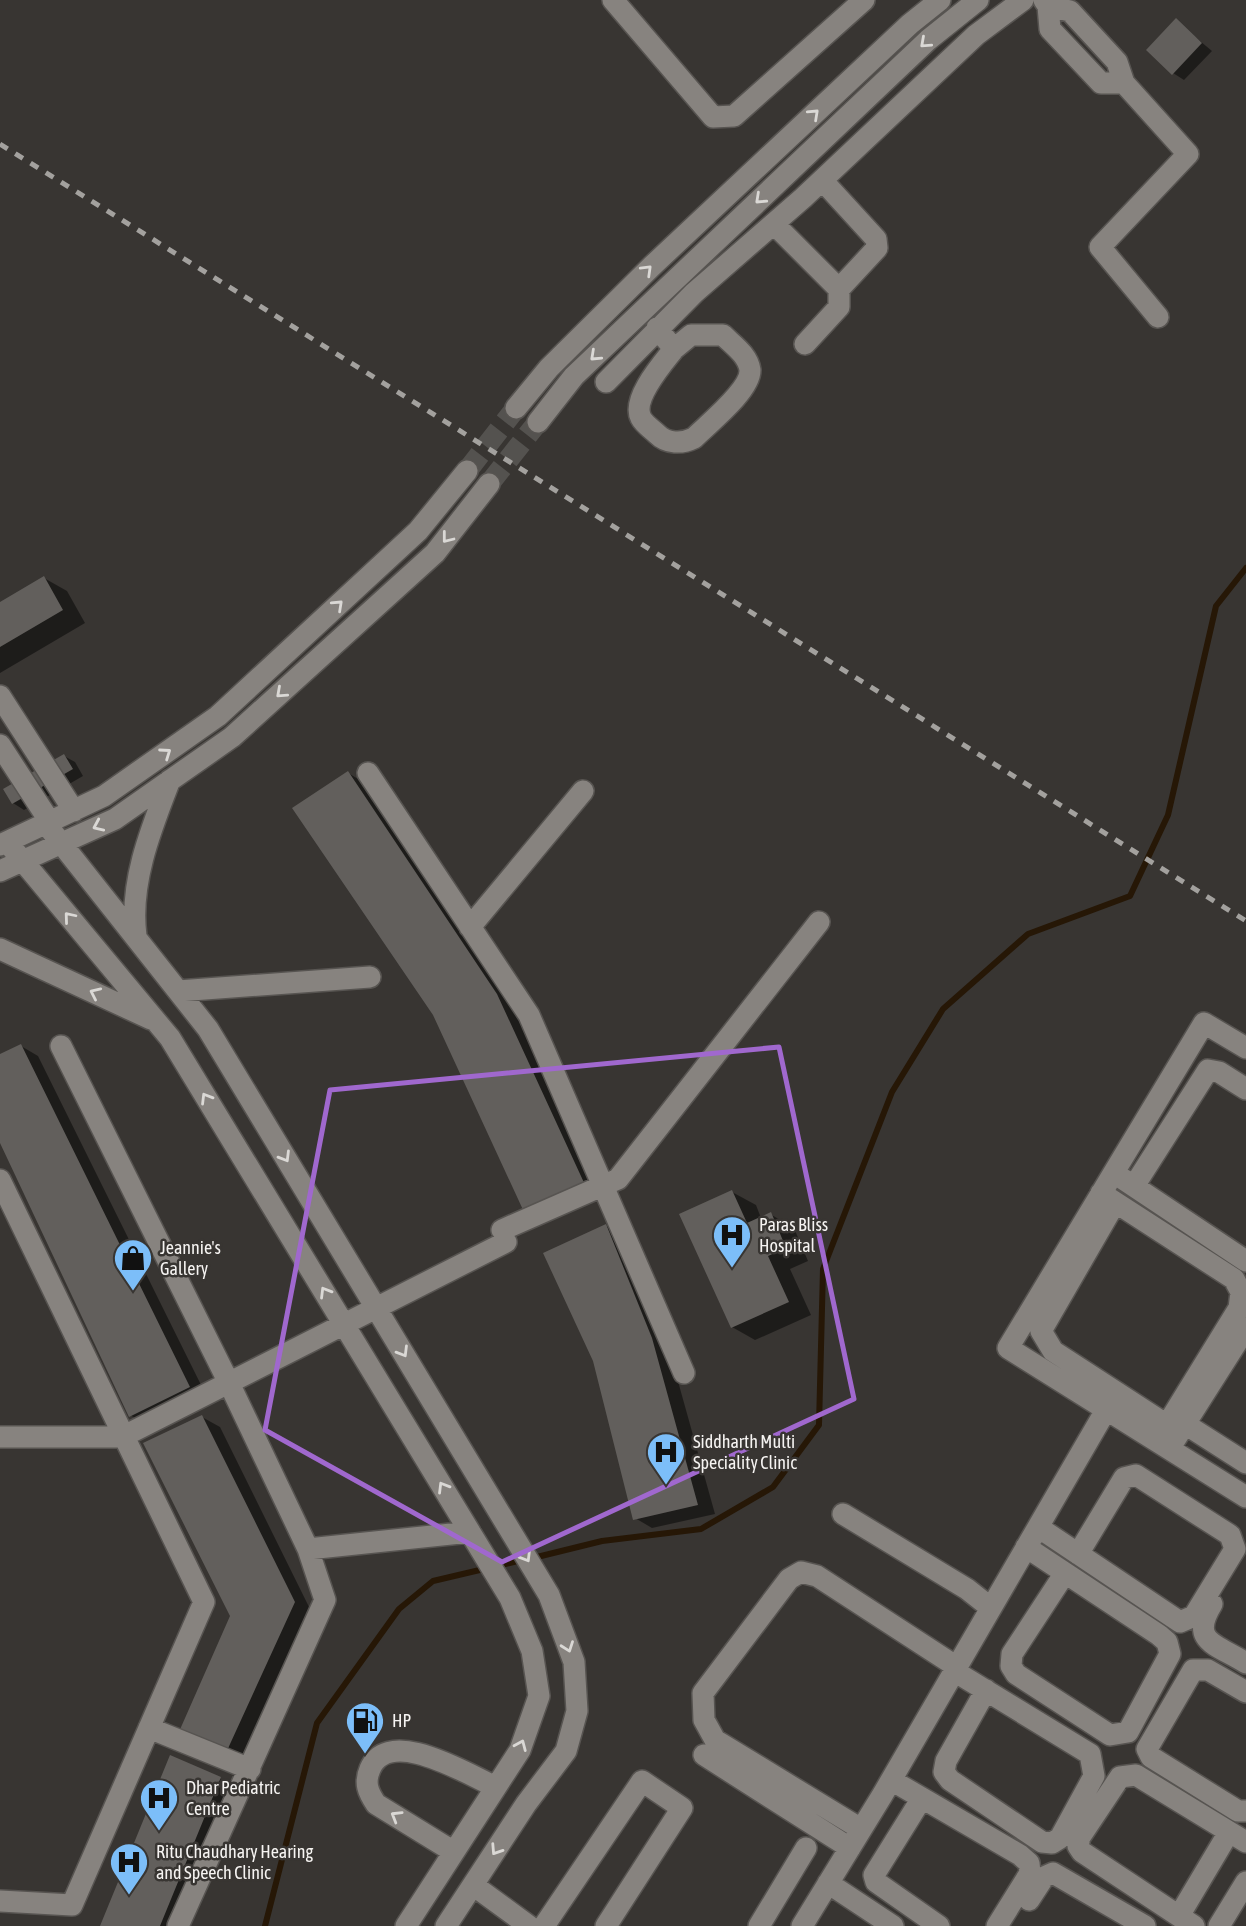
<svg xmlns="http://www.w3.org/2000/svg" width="1246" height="1926" font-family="'Asap Condensed',sans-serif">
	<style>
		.shadow { fill: #0007 }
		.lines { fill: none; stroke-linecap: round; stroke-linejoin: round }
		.stream { stroke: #261706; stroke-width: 6 }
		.building { fill: #625f5c }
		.minor-tunnel { stroke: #54524f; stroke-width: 21; stroke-dasharray: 21 10; stroke-linecap: butt }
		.minor-casing { stroke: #575451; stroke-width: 24 }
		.minor { stroke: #87837f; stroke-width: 21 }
		.rail { stroke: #a3a19e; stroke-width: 5; stroke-dasharray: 9 9; stroke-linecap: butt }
		.oneway { stroke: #dad8d5 }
		.marked { fill: none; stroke: #a068ce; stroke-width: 5; stroke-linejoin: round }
		.labels { text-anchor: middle; stroke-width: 5; stroke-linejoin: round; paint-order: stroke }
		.poi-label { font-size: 18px; fill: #f6f4f2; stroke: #383532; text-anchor: start }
	</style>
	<rect width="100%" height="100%" fill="#383532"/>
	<path class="shadow" d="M1176,21L1212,51L1184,80L1173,73Z
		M44,578L67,591L85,623L0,673V604Z
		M64,756L75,762L83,776L24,810L13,803Z
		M348,773L365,783L514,1005L602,1197L542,1221Z
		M21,1046L38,1056L207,1397L147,1425L130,1415L0,1139V1056Z
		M732,1192L756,1205L761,1218L770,1214L794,1228L808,1261L790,1269L811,1315L755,1340L732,1327Z
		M606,1226L624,1236L669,1349L715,1514L652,1528L635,1518Z
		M202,1417L220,1427L312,1613L243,1764L198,1743L232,1616Z
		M220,1779L243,1792L189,1926H101Z"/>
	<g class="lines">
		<path class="stream" d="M533,1558L602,1541L701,1529L773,1487L819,1425L823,1269L892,1092L943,1009L1028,934L1130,896L1168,815L1216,606L1246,568
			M265,1926L317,1723L399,1609L433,1581L522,1560"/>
	</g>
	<path class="building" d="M1176,18L1202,43L1172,75L1146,50Z
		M44,576L63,610L0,647V602Z
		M64,754L73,769L12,804L3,789Z
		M348,771L497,994L586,1187L524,1212L433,1015L292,808Z
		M21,1044L190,1387L129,1417L0,1143V1054Z
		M732,1190L747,1223L771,1212L786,1248L768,1256L789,1302L731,1328L679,1214Z
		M606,1224L652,1338L698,1505L633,1520L593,1361L543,1253Z
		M202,1415L295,1602L225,1755L178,1734L230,1616L143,1443Z
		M170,1755L221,1777L160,1926H100Z"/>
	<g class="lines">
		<path class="minor-tunnel" d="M467,471L516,408
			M489,484L538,422"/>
		<g class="minor-casing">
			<path id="minor" d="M613,0L713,117L734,116L864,0
				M1044,0L1048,6L1070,11L1117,62L1124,83H1101L1050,29L1048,6
				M1124,83L1188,154L1100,247L1158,317
				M774,224L839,289
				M657,328L674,349L691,335H723C733,345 748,355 750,370C751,390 708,424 694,438C682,444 667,444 657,434C653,430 644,424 641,418C631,399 663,363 674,349
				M805,344L839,307V289L877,248L876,239L822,180
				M606,382L694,293L803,198L976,35L1023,0
				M516,408L549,368L652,266L910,24L940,0
				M538,422L574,376L928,40L978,0
				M0,696L74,811
				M0,745L50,822
				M368,773L529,1015L684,1373
				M46,824L208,1029L549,1595L574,1662L577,1711L566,1751L526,1804L446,1926
				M7,842L170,1038L510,1598L532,1651L539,1696L520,1750L406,1926
				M0,845L104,796L218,716L418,531L467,471
				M0,871L115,819L232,737L435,553L489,484
				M470,927L583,791
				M136,936C129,883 151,829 170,780
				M0,949L151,1019
				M178,991L370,977
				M61,1046L229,1383L308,1549L325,1600L178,1926
				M1246,1048L1204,1023L1008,1348L1246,1497
				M1123,1179L1246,1261
				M0,1180L204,1602L72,1905L0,1901
				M1134,1186L1208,1070L1219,1072L1246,1089
				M1101,1193L1234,1279L1241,1292L1239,1308L1157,1441
				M1115,1203L1041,1331L1053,1351L1167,1425
				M502,1230L618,1179L819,922
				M1185,1424L1246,1463
				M0,1437H122L506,1242
				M1169,1449L1246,1328
				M843,1514L967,1589L991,1608
				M1038,1527L1180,1622L1194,1616L1235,1549L1230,1535L1136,1475L1124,1478L1078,1554
				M1026,1547L1159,1635L1167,1642L1170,1654L1128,1732L1110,1735L1016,1674L1011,1666L1012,1654L1065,1573
				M308,1549L470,1532
				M1212,1604C1189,1642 1216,1644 1246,1663
				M954,1671L1090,1754L1094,1776L1060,1838L1052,1843L1042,1842L950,1780L944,1772L946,1761L986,1690
				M1246,1692L1208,1670H1193L1147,1749L1151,1757L1238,1811H1246
				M149,1728L250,1769
				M704,1755L850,1848
				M891,1780L1020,1855L1029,1863L1030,1873L997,1926
				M922,1798L874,1875L876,1882L939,1926
				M861,1829L715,1740L704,1720L703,1693L789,1579L801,1572L817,1576L957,1667
				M454,1852L376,1804C368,1792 364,1783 370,1769C388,1725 467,1774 496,1787
				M828,1883L893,1926
				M473,1885L529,1926
				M1029,1900L1044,1877L1053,1873L1145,1926
				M1179,1916L1229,1832
				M544,1926L642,1781L682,1808L606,1926
				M759,1926L806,1848
				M802,1926L883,1794L1106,1410
				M1194,1926L1082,1852L1078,1846L1080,1837L1120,1777L1136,1775L1246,1842
				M1219,1926L1246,1882"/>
		</g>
		<use href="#minor" class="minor"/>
		<path class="rail" d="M0,144L1246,921"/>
	</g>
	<defs><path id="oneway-chevron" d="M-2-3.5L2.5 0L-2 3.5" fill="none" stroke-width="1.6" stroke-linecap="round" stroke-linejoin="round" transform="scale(1.75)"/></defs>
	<g class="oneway">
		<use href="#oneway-chevron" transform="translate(925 43) rotate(138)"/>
		<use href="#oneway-chevron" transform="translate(814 114) rotate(-43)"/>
		<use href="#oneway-chevron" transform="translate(760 199) rotate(137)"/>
		<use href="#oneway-chevron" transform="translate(647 270) rotate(-44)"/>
		<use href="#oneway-chevron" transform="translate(595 356) rotate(137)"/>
		<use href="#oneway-chevron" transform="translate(447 538) rotate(128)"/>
		<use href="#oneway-chevron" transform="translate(338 605) rotate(-43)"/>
		<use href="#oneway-chevron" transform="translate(281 693) rotate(138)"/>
		<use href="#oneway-chevron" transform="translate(166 753) rotate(-35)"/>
		<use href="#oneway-chevron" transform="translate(98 826) rotate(156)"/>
		<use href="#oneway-chevron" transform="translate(69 917) rotate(-130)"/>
		<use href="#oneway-chevron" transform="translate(95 993) rotate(-155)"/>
		<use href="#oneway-chevron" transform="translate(206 1098) rotate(-121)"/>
		<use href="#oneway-chevron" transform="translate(285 1157) rotate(59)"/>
		<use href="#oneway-chevron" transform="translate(325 1292) rotate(-121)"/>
		<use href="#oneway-chevron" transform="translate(403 1352) rotate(59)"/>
		<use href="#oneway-chevron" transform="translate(443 1487) rotate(-121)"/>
		<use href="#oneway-chevron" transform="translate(526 1557) rotate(59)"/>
		<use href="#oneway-chevron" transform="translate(568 1647) rotate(70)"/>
		<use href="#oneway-chevron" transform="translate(521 1745) rotate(-67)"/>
		<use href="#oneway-chevron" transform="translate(396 1816) rotate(-149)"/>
		<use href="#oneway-chevron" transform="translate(496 1850) rotate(123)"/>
	</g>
	<path class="marked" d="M779,1047L854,1399L502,1562L265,1430L330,1090Z"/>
	<defs>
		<g id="hospital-pin" transform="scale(2.0125)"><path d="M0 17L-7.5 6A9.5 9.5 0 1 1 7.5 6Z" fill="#7cbef9" stroke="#383532"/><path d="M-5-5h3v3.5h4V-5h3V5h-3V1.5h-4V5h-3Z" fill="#111"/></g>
		<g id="shop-pin" transform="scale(2.0125)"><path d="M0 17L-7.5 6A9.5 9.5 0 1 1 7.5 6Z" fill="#7cbef9" stroke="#383532"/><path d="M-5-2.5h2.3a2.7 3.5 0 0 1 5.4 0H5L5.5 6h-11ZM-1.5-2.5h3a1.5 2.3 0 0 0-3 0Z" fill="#111"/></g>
		<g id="fuel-pin" transform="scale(2.0125)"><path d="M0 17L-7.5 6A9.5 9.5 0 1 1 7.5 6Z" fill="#7cbef9" stroke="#383532"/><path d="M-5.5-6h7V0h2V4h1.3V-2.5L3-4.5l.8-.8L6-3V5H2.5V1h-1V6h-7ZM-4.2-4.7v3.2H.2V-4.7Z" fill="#111"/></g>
	</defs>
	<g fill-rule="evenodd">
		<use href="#hospital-pin" x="732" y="1235"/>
		<use href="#shop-pin" x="133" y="1258"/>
		<use href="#hospital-pin" x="666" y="1452"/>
		<use href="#fuel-pin" x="365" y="1721"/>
		<use href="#hospital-pin" x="159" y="1798"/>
		<use href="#hospital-pin" x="129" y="1862"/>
	</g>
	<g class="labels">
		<g class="poi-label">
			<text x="759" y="1231">Paras Bliss<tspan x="759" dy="21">Hospital</tspan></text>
			<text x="160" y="1254">Jeannie's<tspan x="160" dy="21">Gallery</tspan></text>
			<text x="693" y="1448">Siddharth Multi<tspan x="693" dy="21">Speciality Clinic</tspan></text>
			<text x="392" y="1727">HP</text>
			<text x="186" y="1794">Dhar Pediatric<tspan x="186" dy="21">Centre</tspan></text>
			<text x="156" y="1858">Ritu Chaudhary Hearing<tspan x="156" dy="21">and Speech Clinic</tspan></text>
		</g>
	</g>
</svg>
